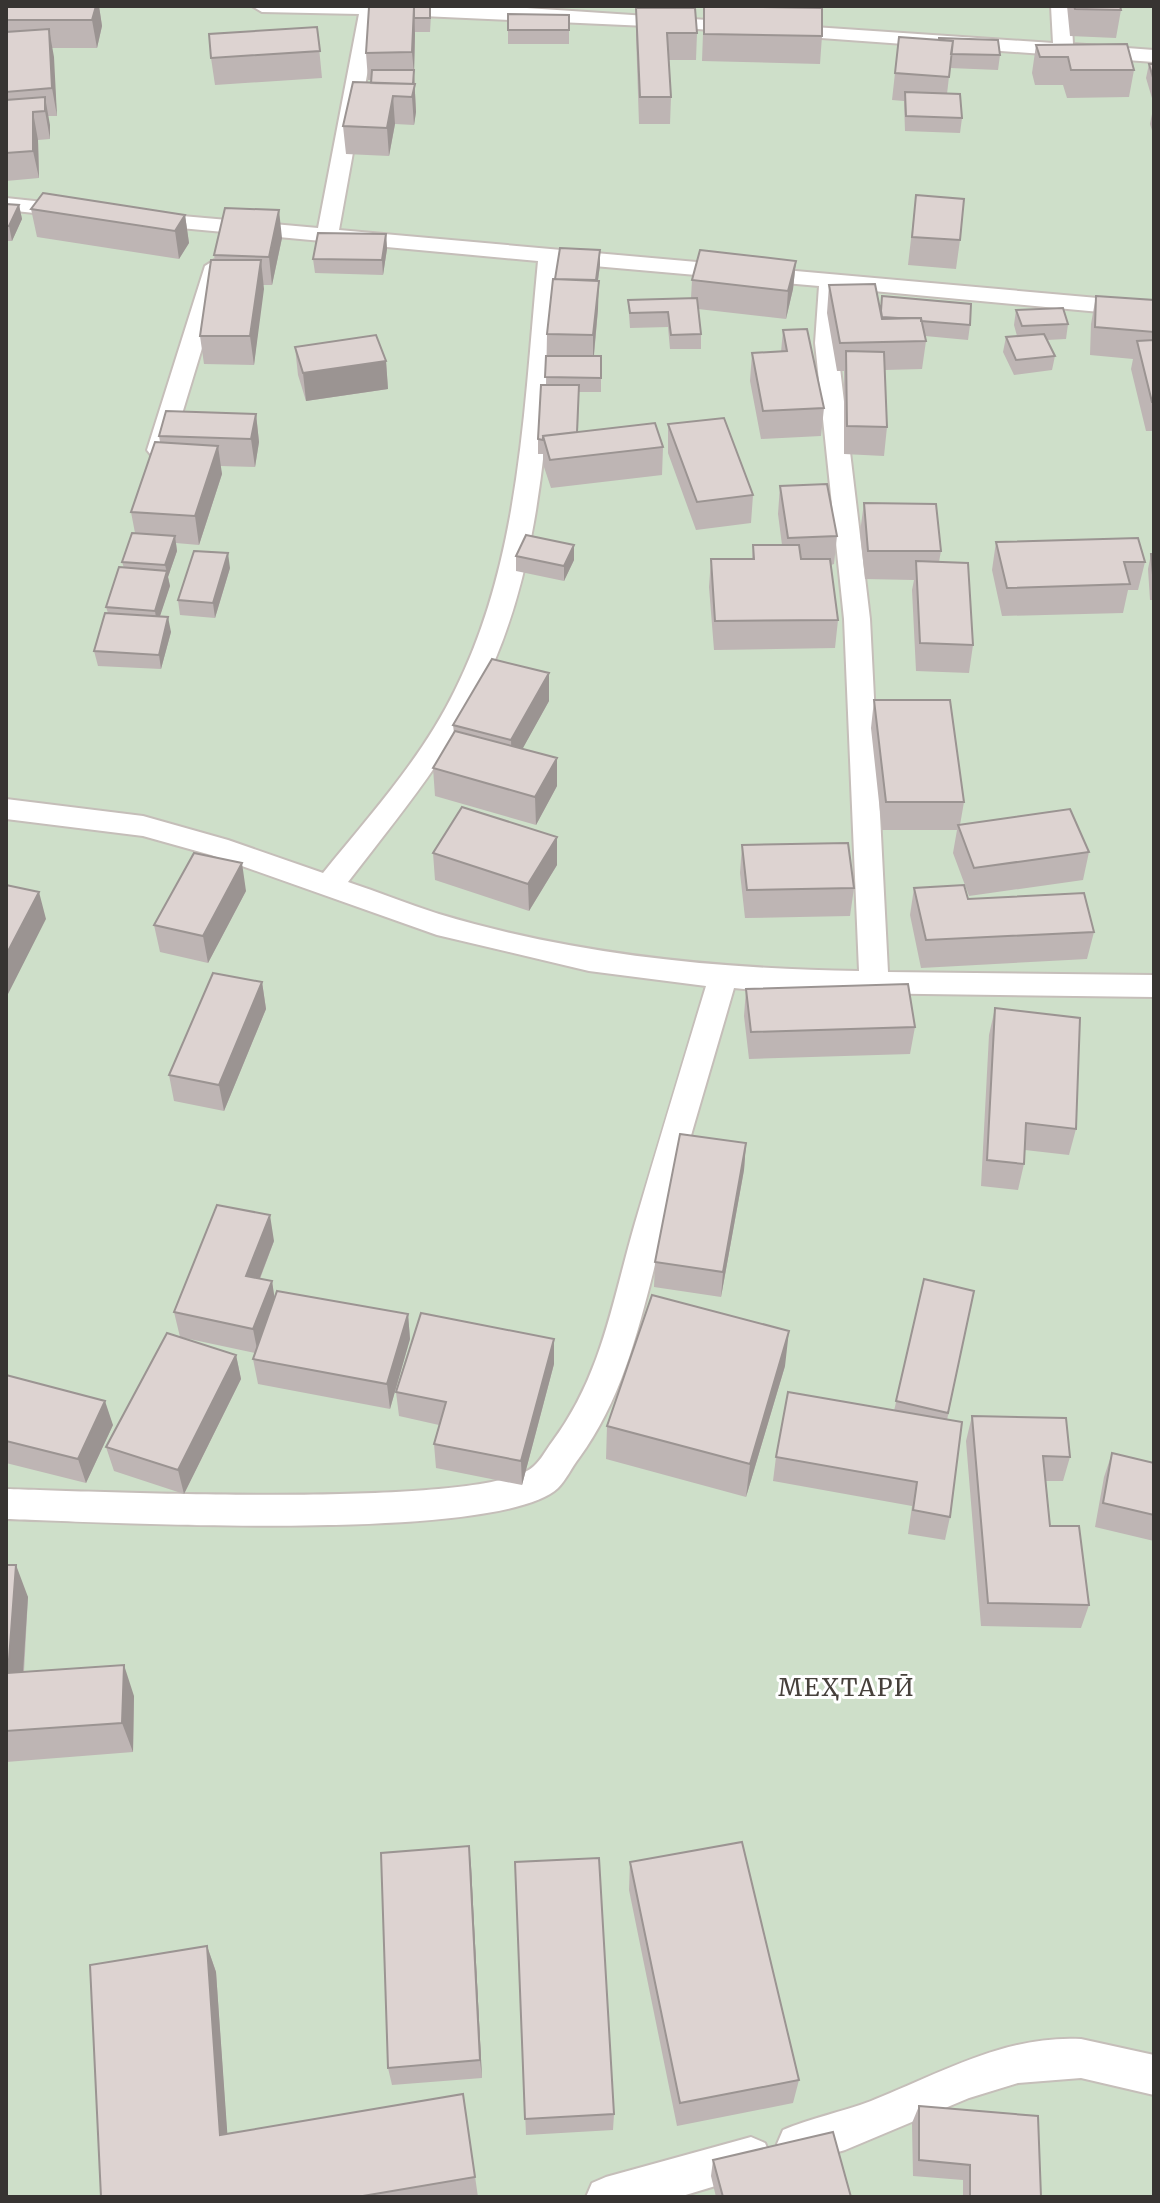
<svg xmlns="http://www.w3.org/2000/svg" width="1160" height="2203" font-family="Merriweather,serif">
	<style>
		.green { fill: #cedfc9 }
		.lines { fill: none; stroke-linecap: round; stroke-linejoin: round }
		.lane-casing { stroke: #c5beb9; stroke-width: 4 }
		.lane { fill: #fff; fill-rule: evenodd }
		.wall { fill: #beb5b4 }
		.shaded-wall { fill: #9b9492 }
		.building { fill: #ddd3d1; stroke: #9b9492; stroke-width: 2 }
		.labels { text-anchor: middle; stroke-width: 6; stroke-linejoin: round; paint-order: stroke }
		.quarter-label { font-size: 24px; letter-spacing: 2px; fill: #46403b; stroke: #fff }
	</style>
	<rect width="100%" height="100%" fill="#fdf5ef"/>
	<path class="green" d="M6,6H1154V2197H6Z"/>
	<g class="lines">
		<g class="lane-casing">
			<path id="lane" d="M252,6H498L1053,43L1051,6H1071L1073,44L1154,50V62L669,27L378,14L339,230L1154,303V317L841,288L837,343L870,619L888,972L1154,975V997L773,992L734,988C711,1068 687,1147 665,1227C643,1307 629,1390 579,1458C572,1467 566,1480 558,1488C499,1544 101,1522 6,1519V1489C88,1491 488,1510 534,1466C541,1460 546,1450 552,1442C602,1375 612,1302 635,1223C658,1144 682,1065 706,986L589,971L437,935L211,855L143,836L6,819V799L143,816L228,840L323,873C370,815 422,758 455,690C521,558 524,404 538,261L148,225L137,219L148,213L318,228L359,14L262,12ZM560,263L819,286L815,343L844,619L859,971C718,969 575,955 439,914C408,904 378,892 348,882C395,821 445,761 480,692C547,562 547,405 560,263Z
				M6,198L72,205L83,211L72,217L6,210Z
				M216,259L227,266L171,450L167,455H151L147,450L205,266Z
				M1081,2039L1154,2055V2095L1081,2078L1018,2083L969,2098L845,2150L797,2164L783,2158L777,2144L783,2130C811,2118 842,2112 871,2101C939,2074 1005,2035 1081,2039Z
				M751,2137L765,2143L771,2157L765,2171L679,2197H586L592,2183L606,2177Z"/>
		</g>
		<use href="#lane" class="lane"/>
	</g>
	<path class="wall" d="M6,6H99L102,26L97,48H52L57,116H48L50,139L38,140L39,178L6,181Z
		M704,6L822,36L820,64L702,61Z
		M1067,6H1120L1121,10L1116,38L1070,36Z
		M369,7L431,15L430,32H415L414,74L416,112L414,125L395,124L389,156L346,154L343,126L371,83V80H368L366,53Z
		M636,8L697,33L696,60H669L671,97L670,124H639L636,35Z
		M508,14L569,15V44H508Z
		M317,27L322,78L215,85L211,58Z
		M899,37L1000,55L998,70L950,68L947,94L962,118L960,133L905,131L904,101L892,100Z
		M1036,45L1134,70L1129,97L1067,98L1063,85H1035L1032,73Z
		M1149,64H1154V105L1146,78Z
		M1153,109H1154V137L1150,124Z
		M916,195L960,240L956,269L908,265Z
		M6,204L19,205L22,219L12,241H6Z
		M31,209L185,215L189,243L179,259L37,237Z
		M386,234L387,249L383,275L315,273L313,259Z
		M282,238L272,285H263L254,365L204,364L200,336L215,260L214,255Z
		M796,261L793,289L786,319L698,309L701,334V349H670L668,327L630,328L628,300L691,298L692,280Z
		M600,265L598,281V309L594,356L601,378V392H579L578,431L663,447L662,475L551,488L543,464V454H538V439L546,385L547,334Z
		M829,285L881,311L970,325L968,340L925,336L926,341L922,369L885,370L887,427L884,456L844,454V371H837L827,313Z
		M1096,296L1154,300V431H1146L1131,369L1133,359L1090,355L1091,324Z
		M1016,310L1068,324L1066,339L1047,340L1055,356L1052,370L1014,375L1003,352L1006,337L1017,336L1014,325Z
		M783,330L824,408L821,436L761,439L750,381L752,353L781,352Z
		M295,347L386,361L388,389L306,401L298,375Z
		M256,414L259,442L255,467L220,466L222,474L199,545L176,543L177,551L168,577L170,586L160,616L171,632L161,669L98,666L94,651L108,613L106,607L124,568L122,562L135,533L131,512L160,442L159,436Z
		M668,424L753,495L751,523L696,530L668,453Z
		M780,486L837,536L834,564L831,565L838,620L835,648L714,650L709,587L711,559H752L753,545H782L778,514Z
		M864,503L941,551L939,562L973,645L969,673L916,671L912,590L914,580L865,579L860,532Z
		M996,542L1145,562L1138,590H1128L1123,613L1002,616L992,570Z
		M1151,554H1154V600H1150L1148,569Z
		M516,556L574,560L564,581L516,571Z
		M230,568L215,618L180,615L178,600Z
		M874,700L964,802L960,825L1089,852L1083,880L969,896L953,853L957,830H882L871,728Z
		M549,701L522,749L557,786L536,825L435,796L433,768L454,733L453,725Z
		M557,837V865L529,911L435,880L433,853Z
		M742,845L854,888L850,916L745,918L740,873Z
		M914,888L968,899L1094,932L1087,959L921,968L910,915Z
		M246,891L208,963L160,952L154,925Z
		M262,982L266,1009L224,1111L174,1101L169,1075Z
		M746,989L915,1027L910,1054L749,1059L744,1016Z
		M995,1008L1076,1129L1069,1155L1025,1150L1024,1164L1018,1190L981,1186L989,1035Z
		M746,1143L744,1170L721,1297L654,1287L655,1262Z
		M274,1241L260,1279L272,1281L274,1298L408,1314L410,1339L390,1409L258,1384L253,1359L255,1353L180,1337L174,1312Z
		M924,1279L974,1291L947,1420L950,1517L945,1540L908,1534L912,1506L773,1481L776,1457L894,1411Z
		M236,1355L241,1379L184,1494L114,1471L106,1447Z
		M554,1364L522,1485L436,1468L434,1444L439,1425L399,1416L396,1392Z
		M785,1366L746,1497L606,1459L607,1426Z
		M6,1375L113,1425L86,1483L6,1463Z
		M972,1416L1070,1457L1063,1481H1046L1050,1526L1089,1605L1081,1628L981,1626L966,1441Z
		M1112,1453L1154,1463V1541L1095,1527L1104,1477Z
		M6,1565L28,1597L24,1672L134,1696L133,1752L6,1762Z
		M515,1862L614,2114L613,2130L526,2135Z
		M630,1862L799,2080L793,2103L677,2126L629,1890Z
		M471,1866L482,2078L392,2085L388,2068Z
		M207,1946L216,1972L227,2134L463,2094L478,2197H101Z
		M919,2106L1041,2197H963V2180L913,2176L912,2123Z
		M713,2160L851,2197H716L711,2176Z"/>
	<path class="shaded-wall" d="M96,6H99L102,26L97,48L92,20Z
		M414,7L415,34L414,74L416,112L414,125L412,97L414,74L412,52Z
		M49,29L54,57L57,116L52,88Z
		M393,96L395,124L389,156L387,128Z
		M45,97L50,125V139L45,111Z
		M33,112L38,140L39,178L33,151Z
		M19,205L22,219L12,241L9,226Z
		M279,210L282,238L272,285L269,257Z
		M185,215L189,243L179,259L175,231Z
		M386,234L387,249L383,275L382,260Z
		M600,250V265L595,301V286Z
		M261,260L264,289L254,365L250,336Z
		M796,261L793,289L786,319L788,291Z
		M599,281L598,309L593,364V335Z
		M386,361L388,389L306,401L303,373Z
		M256,414L259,442L255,467L251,439Z
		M218,446L222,474L199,545L195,516Z
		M175,536L177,551L168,577L170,586L157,625L155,611L167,573L165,565Z
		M574,545V560L564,581V566Z
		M228,553L230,568L215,618L213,603Z
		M168,617L171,632L161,669L159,655Z
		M549,673V701L512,768L511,740Z
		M557,758V786L536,825L535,797Z
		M557,837V865L529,911L528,884Z
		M242,863L246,891L208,963L203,936Z
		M39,892L46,919L6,998V955Z
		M262,982L266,1009L224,1111L219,1085Z
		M746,1143L744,1170L721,1297L723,1272Z
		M270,1215L274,1241L251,1301L246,1276Z
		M272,1281L276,1307L258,1354L253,1329Z
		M408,1314L410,1339L390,1409L387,1384Z
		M789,1331L785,1366L746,1497L750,1464Z
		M554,1339V1364L522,1485L521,1461Z
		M236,1355L241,1379L184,1494L178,1470Z
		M105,1401L113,1425L86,1483L78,1459Z
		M16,1565L28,1597L21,1703L8,1673Z
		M124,1665L134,1696L133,1752L122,1723Z
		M469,1846L471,1866L482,2078L480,2060Z
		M207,1946L216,1972L229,2157L220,2135Z"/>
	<path class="building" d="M6,6H96L92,20H6Z
		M371,6H430V18H414V7H371Z
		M704,6L822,8V36L704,34Z
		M1074,6H1120L1121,10L1075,9Z
		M369,7H414L412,52L366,53Z
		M636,8H695L697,33H667L671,97H640Z
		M508,14L569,15V30H508Z
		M317,27L320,51L211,58L209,34Z
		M49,29L52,88L6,92V32Z
		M899,37L953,41L949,77L895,73Z
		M939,38L998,40L1000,55L951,54L953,41L939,40Z
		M1127,44L1134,70H1071L1068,57H1040L1036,45Z
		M1149,64H1154V81Z
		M372,70H414L413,84L371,83Z
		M353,82L415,84L412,97L393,96L387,128L343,126Z
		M905,92L960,94L962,118L906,116Z
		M45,97V111L33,112V151L6,153V100Z
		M43,193L185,215L175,231L31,209Z
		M916,195L964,199L960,240L912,237Z
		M6,204L19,205L9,226H6Z
		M225,208L279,210L269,257L214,255Z
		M318,233L386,234L382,260L313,259Z
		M560,248L600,250L596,280L555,279Z
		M700,250L796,261L788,291L692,280Z
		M211,260H261L250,336H200Z
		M553,279L599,281L593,335L547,334Z
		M875,284L882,319L921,318L926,341L840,343L829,285Z
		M882,296L971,304L970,325L921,321V318H898L882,317L881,311Z
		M1096,296L1154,300V332L1095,327Z
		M697,298L701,334L671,335L668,312L630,313L628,300Z
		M1063,308L1068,324L1022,326L1016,310Z
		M807,329L824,408L763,411L752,353L787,351L783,330Z
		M1044,334L1055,356L1016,360L1006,337Z
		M376,335L386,361L303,373L295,347Z
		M1154,340V402H1152L1137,341Z
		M846,351L884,352L887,427L847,426Z
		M546,356H601V378L545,377Z
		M541,385H579L577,432L543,436V440L538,439Z
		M166,411L256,414L251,439L159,436Z
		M724,418L753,495L697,502L668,424Z
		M655,423L663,447L550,460L543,436Z
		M155,442L218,446L195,516L131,512Z
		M827,484L837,536L788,538L780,486Z
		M864,503L936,504L941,551H868Z
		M132,533L175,536L165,565L122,562Z
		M526,535L574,545L564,566L516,556Z
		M1138,538L1145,562H1124L1130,584L1007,588L996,542Z
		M753,545H799L801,559H830L838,620L715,621L711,559H754Z
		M194,551L228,553L213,603L178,600Z
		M1151,554H1154V585Z
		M916,561L968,563L973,645L920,643Z
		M119,567L167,571L155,611L106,607Z
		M105,613L168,617L159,655L94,651Z
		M492,659L549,673L511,740L453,725Z
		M874,700H950L964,802H886Z
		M455,731L557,758L535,797L433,768Z
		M462,807L557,837L528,884L433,853Z
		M1070,809L1089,852L974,868L958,825Z
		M848,843L854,888L747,890L742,845Z
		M194,853L242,863L203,936L154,925Z
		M6,885L39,892L6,955Z
		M964,885L968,899L1084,893L1094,932L926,940L914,888Z
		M213,973L262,982L219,1085L169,1075Z
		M908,984L915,1027L751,1032L746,989Z
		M995,1008L1080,1018L1076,1129L1026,1123L1024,1164L987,1160Z
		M680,1134L746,1143L723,1272L655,1262Z
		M217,1205L270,1215L246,1276L272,1281L253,1329L174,1312Z
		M924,1279L974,1291L948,1413L896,1401Z
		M277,1291L408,1314L387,1384L253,1359Z
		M652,1295L789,1331L750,1464L607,1426Z
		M421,1313L554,1339L521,1461L434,1444L446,1402L396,1392Z
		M167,1333L236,1355L178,1470L106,1447Z
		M6,1375L105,1401L78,1459L6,1441Z
		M788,1392L962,1422L950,1517L913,1510L917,1482L776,1457Z
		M972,1416L1066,1418L1070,1457L1043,1456L1050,1526H1079L1089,1605L988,1603Z
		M1112,1453L1154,1463V1515L1103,1503Z
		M6,1565H16L8,1673L124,1665L122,1723L6,1731Z
		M742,1842L799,2080L680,2103L630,1862Z
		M469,1846L480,2060L388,2068L381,1853Z
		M599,1858L614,2114L525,2119L515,1862Z
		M207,1946L220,2135L463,2094L475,2177L357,2197H101L90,1965Z
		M919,2106L1038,2116L1041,2197H970V2165L919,2160Z
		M833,2132L851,2197H723L713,2160Z"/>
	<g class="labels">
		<g class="quarter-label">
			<text x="847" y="1696">МЕҲТАРӢ</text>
		</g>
	</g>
	<rect width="1160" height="2203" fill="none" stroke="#373432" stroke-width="16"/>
</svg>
